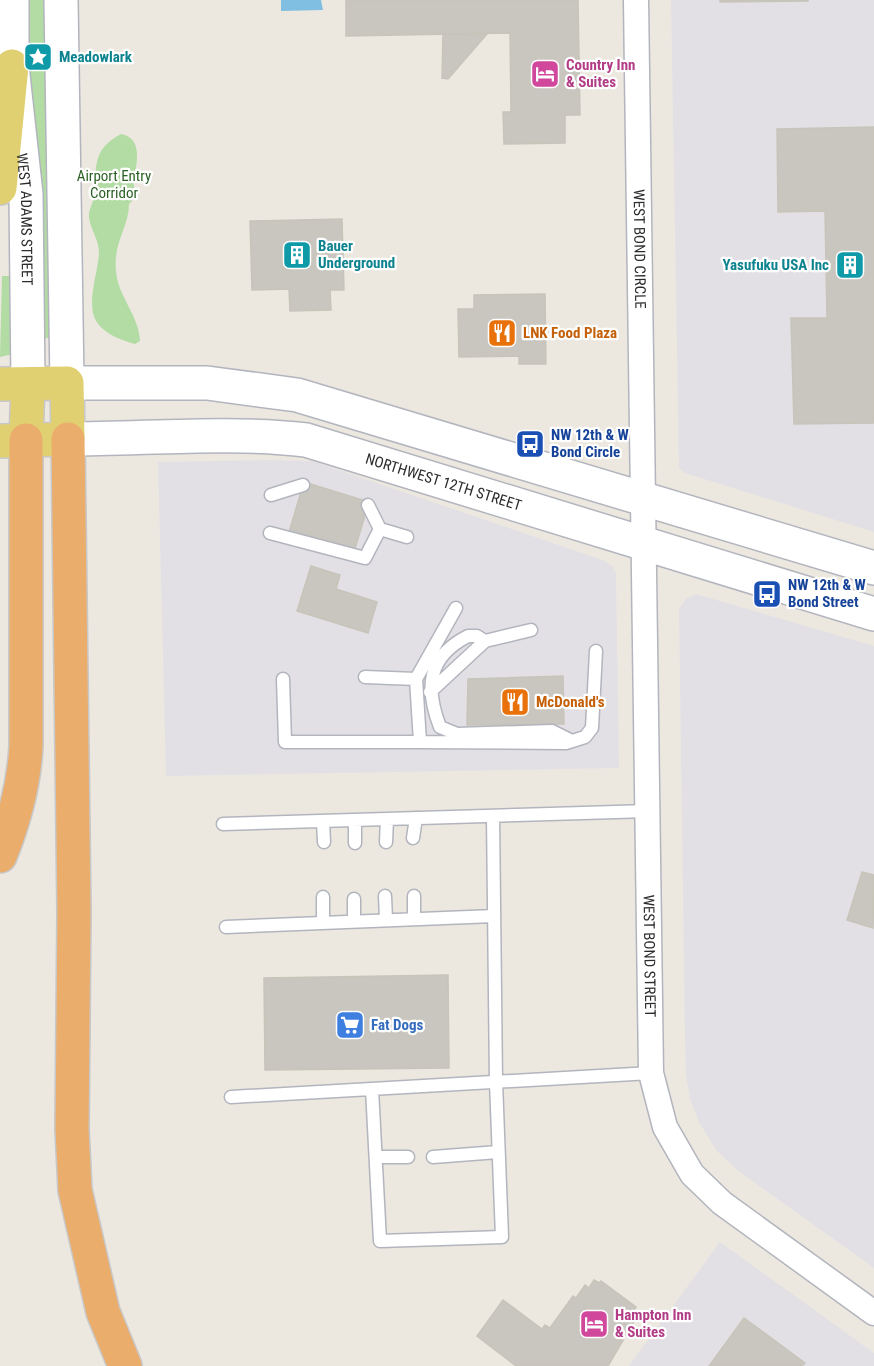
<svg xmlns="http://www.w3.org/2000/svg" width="874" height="1366" font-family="'Roboto Condensed',sans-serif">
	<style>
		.industrial { fill: #e2e0e5 }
		.green { fill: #b2dca3 }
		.water { fill: #80bfe1 }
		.building { fill: #c8c6be; stroke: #c7c4ba; stroke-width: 1.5 }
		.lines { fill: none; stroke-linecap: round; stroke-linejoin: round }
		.service-casing { stroke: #b3b5be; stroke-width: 15 }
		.minor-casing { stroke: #b3b5be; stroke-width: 27 }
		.secondary-casing { stroke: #b3b5be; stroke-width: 36 }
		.primary-casing { stroke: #c8c8c8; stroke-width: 36 }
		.motorway-casing { stroke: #c8c8c8; stroke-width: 36 }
		.service { stroke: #fff; stroke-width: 12 }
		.minor { stroke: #fff; stroke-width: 24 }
		.secondary { stroke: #fff; stroke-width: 33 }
		.primary { stroke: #e0d071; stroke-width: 33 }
		.motorway { stroke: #ebad6c; stroke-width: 33 }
		.labels { text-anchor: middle; stroke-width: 4.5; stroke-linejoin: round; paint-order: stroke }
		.culture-label { font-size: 15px; font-weight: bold; fill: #0d838f; stroke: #fff; text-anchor: start }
		.hotel-label { font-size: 15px; font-weight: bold; fill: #b23c85; stroke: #fff; text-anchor: start }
		.park-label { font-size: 15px; fill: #2b6124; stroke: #fff }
		.street-label { font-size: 15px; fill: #2c2c2c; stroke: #fff }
		.food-label { font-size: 15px; font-weight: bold; fill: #c56008; stroke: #fff; text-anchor: start }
		.transit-label { font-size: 15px; font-weight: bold; fill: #164399; stroke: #fff; text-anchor: start }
		.shop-label { font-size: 15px; font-weight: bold; fill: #366cbe; stroke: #fff; text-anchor: start }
	</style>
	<rect width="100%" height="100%" fill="#ece8e0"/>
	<path class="industrial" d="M671,0H874V532L685,473L679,468Z
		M271,460L312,461L603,560L612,566L616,573L619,768L166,776L158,462Z
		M696,594L874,646V1268L737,1170L716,1150L699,1122L690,1099L686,1075L685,1038L679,609L686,599Z
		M720,1242L874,1353V1366H629Z"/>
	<path class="green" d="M26,0H49L53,316L49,338H45L42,189L30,107Z
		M121,134C143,138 137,163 134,178C132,189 139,195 129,204C129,227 113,242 116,271C118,297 139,315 140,341L135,344C121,340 104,334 96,321C86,303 98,273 99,253C99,239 91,231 89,218C88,210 93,204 94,196C97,167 91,150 121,134Z
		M2,276H9L13,354L0,357Z"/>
	<path class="water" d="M281,0H321L323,10L281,11Z"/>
	<path class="building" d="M346,0H578L580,115H565V143L504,144L503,112H511L510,33L346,36Z
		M720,0H808V1L720,2Z
		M443,34H487L448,79L442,78Z
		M874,127V423L794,424L791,318H827L825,211L778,212L777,129Z
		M342,219L344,290H330L331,310L290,311L289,289L252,290L250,221Z
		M545,294L546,364H519V356L459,357L458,309H474V295Z
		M304,482L369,502L354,552L289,532Z
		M311,566L340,575L336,589L377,602L368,633L297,611Z
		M563,676L564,724L467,725L468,679Z
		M862,872L874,875L873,928L847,920Z
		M448,975L449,1068L265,1070L264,978Z
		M594,1280L599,1283L601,1281L636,1307L634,1310L639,1313L608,1366H516L477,1336L503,1300L542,1329L545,1325L550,1328L573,1296L576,1298L585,1285L589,1288Z
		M744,1318L805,1363L802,1366H709Z"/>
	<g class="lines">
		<g class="service-casing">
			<path id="service" d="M271,495L303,485
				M368,505L380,529
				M270,533L365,558L380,529L407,537
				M456,608L416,679L420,742L566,743L585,737L592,728L596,651
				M531,630L485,641L477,636H468C427,657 425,688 440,727L457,734L552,731L572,741
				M365,677L416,679
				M283,679L285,742H420
				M430,692L485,641
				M355,820V843
				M323,821L324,842
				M223,824L649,811
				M413,838L416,818
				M386,842L387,819
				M385,896L386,920
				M414,896V919
				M354,899V921
				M323,922V897
				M226,927L494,916
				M372,1089L380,1241L502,1237L496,1082L493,816
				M231,1097L651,1073
				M376,1157H408
				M433,1157L498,1152"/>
		</g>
		<g class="minor-casing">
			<g id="minor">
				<path id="s1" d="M636,0L651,1073L665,1127L692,1174L722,1203L874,1313"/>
			</g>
		</g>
		<g class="secondary-casing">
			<g id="secondary">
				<path id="s2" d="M12,0V66L26,194L28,384"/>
				<path d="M61,0L67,383H207L297,395L874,568"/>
				<path id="s3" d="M68,439C147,439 227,431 306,440L874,614"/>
			</g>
		</g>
		<g class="primary-casing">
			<path id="primary" d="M0,188L12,66
				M0,384L67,383L68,439L0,441
				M26,440L28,384"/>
		</g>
		<g class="motorway-casing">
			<path id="motorway" d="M68,439L74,912L72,1129L75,1190L103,1312L125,1366
				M0,856C15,819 24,785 26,746V440"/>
		</g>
		<use href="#service" class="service"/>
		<use href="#minor" class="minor"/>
		<use href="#secondary" class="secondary"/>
		<use href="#primary" class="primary"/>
		<use href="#motorway" class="motorway"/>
	</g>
	<defs>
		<g id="sight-square" transform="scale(1.5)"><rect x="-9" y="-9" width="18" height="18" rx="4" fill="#0f9aa8" stroke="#fff"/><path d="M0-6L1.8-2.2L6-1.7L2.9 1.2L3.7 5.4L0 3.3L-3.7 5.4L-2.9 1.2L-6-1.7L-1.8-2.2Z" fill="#fff"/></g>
		<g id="hotel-square" transform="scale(1.5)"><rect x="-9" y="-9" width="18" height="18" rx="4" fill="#d1479c" stroke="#fff"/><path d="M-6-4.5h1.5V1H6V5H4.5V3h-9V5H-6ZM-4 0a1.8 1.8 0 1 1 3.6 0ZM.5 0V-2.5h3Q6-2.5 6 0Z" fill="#fff"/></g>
		<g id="building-square" transform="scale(1.5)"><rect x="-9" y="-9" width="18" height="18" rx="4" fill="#0f9aa8" stroke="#fff"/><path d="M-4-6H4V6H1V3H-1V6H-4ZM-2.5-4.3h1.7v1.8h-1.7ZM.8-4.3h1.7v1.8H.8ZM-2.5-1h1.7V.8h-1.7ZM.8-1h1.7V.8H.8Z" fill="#fff"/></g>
		<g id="restaurant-square" transform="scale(1.5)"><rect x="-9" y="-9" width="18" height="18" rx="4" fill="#e8710a" stroke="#fff"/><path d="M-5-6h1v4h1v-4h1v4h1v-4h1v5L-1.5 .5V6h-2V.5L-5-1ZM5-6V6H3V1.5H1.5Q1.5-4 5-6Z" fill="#fff"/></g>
		<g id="bus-square" transform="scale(1.5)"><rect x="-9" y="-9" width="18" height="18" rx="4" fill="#1a4fb4" stroke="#fff"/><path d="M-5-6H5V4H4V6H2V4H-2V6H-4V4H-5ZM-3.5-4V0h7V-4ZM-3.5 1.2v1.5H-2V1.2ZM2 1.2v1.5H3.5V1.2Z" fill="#fff"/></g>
		<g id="supermarket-square" transform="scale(1.5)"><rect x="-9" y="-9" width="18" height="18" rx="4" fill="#3f7fe0" stroke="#fff"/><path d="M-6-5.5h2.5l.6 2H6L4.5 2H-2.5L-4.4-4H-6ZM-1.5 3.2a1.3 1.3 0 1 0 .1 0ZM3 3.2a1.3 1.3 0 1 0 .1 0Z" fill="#fff"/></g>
	</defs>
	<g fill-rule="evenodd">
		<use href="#sight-square" x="38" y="57"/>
		<use href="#hotel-square" x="545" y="74"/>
		<use href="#building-square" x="297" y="255"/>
		<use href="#building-square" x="850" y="265"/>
		<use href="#restaurant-square" x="502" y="333"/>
		<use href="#bus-square" x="530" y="444"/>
		<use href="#bus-square" x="767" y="594"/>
		<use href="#restaurant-square" x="515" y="702"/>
		<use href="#supermarket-square" x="350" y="1025"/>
		<use href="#hotel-square" x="594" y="1324"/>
	</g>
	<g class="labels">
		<g class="culture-label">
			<text x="59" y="62">Meadowlark</text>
			<text x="318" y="251">Bauer<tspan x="318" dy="17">Underground</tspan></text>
			<text x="829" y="270" text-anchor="end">Yasufuku USA Inc</text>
		</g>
		<g class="hotel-label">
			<text x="566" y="70">Country Inn<tspan x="566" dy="17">&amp; Suites</tspan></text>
			<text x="615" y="1320">Hampton Inn<tspan x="615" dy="17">&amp; Suites</tspan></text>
		</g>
		<g class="park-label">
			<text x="114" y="181">Airport Entry<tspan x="114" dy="17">Corridor</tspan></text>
		</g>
		<g class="street-label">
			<text dy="5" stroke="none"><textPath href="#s2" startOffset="220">WEST ADAMS STREET</textPath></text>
			<text dy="5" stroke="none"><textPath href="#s1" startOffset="249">WEST BOND CIRCLE</textPath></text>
			<text dy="5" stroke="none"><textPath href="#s3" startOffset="382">NORTHWEST 12TH STREET</textPath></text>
			<text dy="5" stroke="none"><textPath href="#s1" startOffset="956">WEST BOND STREET</textPath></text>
		</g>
		<g class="food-label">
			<text x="523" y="338">LNK Food Plaza</text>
			<text x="536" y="707">McDonald's</text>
		</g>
		<g class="transit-label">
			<text x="551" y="440">NW 12th &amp; W<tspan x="551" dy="17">Bond Circle</tspan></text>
			<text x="788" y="590">NW 12th &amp; W<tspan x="788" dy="17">Bond Street</tspan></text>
		</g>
		<g class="shop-label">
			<text x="371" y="1030">Fat Dogs</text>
		</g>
	</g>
</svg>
